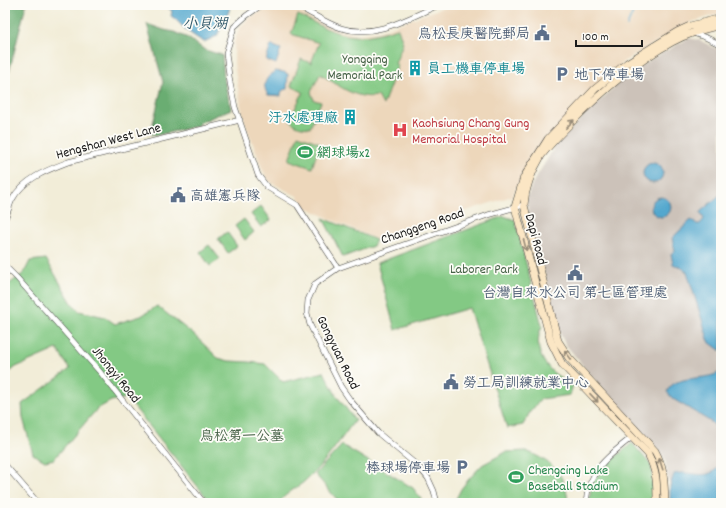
<svg xmlns="http://www.w3.org/2000/svg" width="726" height="508" font-family="Dekko,'LXGW WenKai TC',sans-serif">
	<style>
		.built { fill: #edd7bb }
		.industrial { fill: #ccc2b9 }
		.green { fill: #83c984; stroke: #507250 }
		.forest { fill: #6aad72; stroke: #436447 }
		.water { fill: #52a7ce; stroke: #376275 }
		.lines { fill: none; stroke-linecap: round; stroke-linejoin: round }
		.stream { stroke: #52a7ce; stroke-width: 1.5 }
		.minor-casing { stroke: #3c3b38; stroke-width: 6 }
		.secondary-casing { stroke: #3c3b38; stroke-width: 8 }
		.minor { stroke: #fff; stroke-width: 5 }
		.secondary { stroke: #fbe6c4; stroke-width: 7 }
		.oneway { stroke: #978b78 }
		.labels { text-anchor: middle; stroke-width: 3.5; stroke-linejoin: round; paint-order: stroke }
		.service-label { font-size: 14px; fill: #4e5e75; stroke: #fdfcf7; text-anchor: start }
		.park-label { font-size: 14px; fill: #456146; stroke: #fdfcf7 }
		.culture-label { font-size: 14px; fill: #0d838f; stroke: #fdfcf7; text-anchor: start }
		.health-label { font-size: 14px; fill: #be3a42; stroke: #fdfcf7; text-anchor: start }
		.street-label { font-size: 14px; fill: #1c1c1c; stroke: #fdfcf7 }
		.leisure-label { font-size: 14px; fill: #27864d; stroke: #fdfcf7; text-anchor: start }
		.water-label { font-size: 15px; font-style: italic; fill: #345b6c; stroke: #fdfcf7 }
	</style>
	<rect width="100%" height="100%" fill="#fdfcf7"/>
	<filter id="ink" filterUnits="userSpaceOnUse"><feTurbulence type="fractalNoise" baseFrequency=".025" numOctaves="2"/><feDisplacementMap in="SourceGraphic" scale="8" xChannelSelector="R" yChannelSelector="G"/><feConvolveMatrix kernelMatrix="1 2 1 2 8 2 1 2 1" color-interpolation-filters="sRGB"/></filter>
	<filter id="wash" filterUnits="userSpaceOnUse"><feTurbulence type="fractalNoise" baseFrequency=".012" numOctaves="4" result="noise"/><feDisplacementMap in="SourceGraphic" scale="16" xChannelSelector="R" yChannelSelector="G"/><feGaussianBlur stdDeviation="0.9" result="paint"/><feColorMatrix in="noise" values="0 0 0 0 0 0 0 0 0 0 0 0 0 0 0 0 0 1.4 0 .05"/><feComposite in="paint" operator="in"/></filter>
	<g filter="url(#wash)">
		<rect width="100%" height="100%" fill="#f2edd8"/>
		<path class="built" d="M449,5H721V13L689,23L623,62L522,177L512,196L378,240L328,218L306,207L297,196L270,182L263,171L245,122L241,106L234,64V42L239,29L249,18L263,11L279,7L295,9L312,19L339,30L359,34L378,32Z"/>
		<path class="industrial" d="M689,38L699,40L721,51V194L700,212L704,219L700,224H697L672,244L675,251L673,264L682,268L687,271L709,342L721,351V371L712,375L676,382L673,399L711,422L721,431V463L717,470L708,475L683,472L674,474L670,486L668,481L665,459L659,451L590,374L566,345L560,334L528,213L527,199L532,184L556,145L588,112L622,80L652,59Z"/>
		<path class="green" d="M298,15C316,23 335,35 354,36C369,37 384,32 398,28L403,43L395,64L398,65L383,105L378,96C354,100 339,85 320,74L311,92L314,100L321,102L310,128C301,127 295,127 290,119L303,92L291,86L301,59L311,63L319,43L291,34Z
			M298,135L320,143L312,168L289,160Z
			M261,206L271,220L261,227L251,214Z
			M504,216L515,220L542,326C530,353 549,374 573,385L570,395L541,399L530,412L523,425L507,428L469,308L395,330L377,263Z
			M323,218L376,240L373,246L343,257Z
			M244,219L254,232L245,240L235,226Z
			M227,232L237,246L228,253L218,239Z
			M209,245L220,259L210,266L200,252Z
			M46,259L73,305L79,311L105,317L115,324L141,316L157,306L193,334L218,358L229,361L249,362L265,364L283,382L324,372L336,395L355,420C340,440 326,462 307,479C298,488 286,492 279,503H211L127,398L111,401L97,409L54,459L45,461L33,454L23,418L22,404L70,369L57,349L16,367L5,376V287L24,273L30,261Z
			M632,443L651,465L653,478V503H589L592,482L605,466Z
			M342,445L413,488L424,503H340L315,474Z
			M526,451C552,462 566,473 568,503H454L461,489L468,480L482,465L506,452Z"/>
		<path class="forest" d="M5,5H26L9,72H5Z
			M147,24L164,30L174,32L188,38L205,50L222,55L224,79L231,109L199,123L198,126L158,135L147,133L152,128L163,82Z"/>
		<path class="water" d="M165,5H230L229,11L217,36L204,42C197,38 188,32 183,27C178,22 176,19 171,16L172,11Z
			M271,45L281,49L276,64L266,60Z
			M275,71L284,72L288,74L287,89L283,90L281,93V96L268,95C261,84 266,78 275,71Z
			M643 173a10 10 0 1 1 20 0a10 10 0 1 1-20 0Z
			M721,194V351L709,342L687,272L682,268L673,264L671,254L675,251L672,238L691,220L697,224H700L704,219L700,212Z
			M651 207a10 10 0 1 1 20 0a10 10 0 1 1-20 0Z
			M721,371V431L711,422L673,399L667,392C674,373 708,382 721,371Z
			M721,463V503H670V486L674,474C693,469 708,484 721,463Z"/>
		<g class="lines">
			<path class="stream" d="M627,26L636,5"/>
		</g>
	</g>
	<g filter="url(#ink)">
		<g class="lines">
			<g class="minor-casing">
				<path id="minor" d="M266,5L260,6L246,16L234,27L226,53L230,83L235,107L258,175L267,187L297,205L338,268
					M292,5L297,6C311,13 326,23 341,28C375,39 408,18 439,5
					M693,33L707,38L721,45
					M5,218C8,213 9,206 12,200C23,179 47,170 68,162L240,120
					M5,266L17,278L100,372L204,503
					M5,465L38,503
					M437,503L434,491L428,478L419,467L378,433L350,400L341,387L310,325L307,313L308,300L315,284L338,268L488,215L524,205
					M586,503C588,471 608,456 631,438"/>
			</g>
			<g class="secondary-casing">
				<path id="secondary" d="M657,503C657,484 657,472 648,454L562,364L551,342L515,207L524,177L548,139L595,89L627,63L677,32L690,26L721,18
					M665,503C664,483 665,469 655,451L569,358L558,341L524,205C525,188 532,171 541,156C549,145 560,134 570,124C600,93 634,63 672,42C688,33 704,29 721,25"/>
			</g>
			<use href="#minor" class="minor"/>
			<use href="#secondary" class="secondary"/>
		</g>
		<defs><path id="oneway-shaft" d="M-6 0H5M1.5-3L5.5 0L1.5 3" fill="none" stroke-width="1.6" stroke-linecap="round" stroke-linejoin="round"/></defs>
		<g class="oneway">
			<use href="#oneway-shaft" transform="translate(570 124) rotate(-46)"/>
			<use href="#oneway-shaft" transform="translate(525 245) rotate(75)"/>
			<use href="#oneway-shaft" transform="translate(568 355) rotate(-126)"/>
			<use href="#oneway-shaft" transform="translate(594 398) rotate(47)"/>
			<use href="#oneway-shaft" transform="translate(661 464) rotate(-108)"/>
		</g>
	</g>
	<defs>
		<g id="civic-bare" transform="scale(1.2)"><path d="M-.6-6.5H3V-4.5H.6V-3L4-1V1h2V6H-6V1h2V-1L-.6-3ZM-1.2 2.5V6h2.4V2.5Z" fill="#5c6f8a" stroke="#fdfcf7" stroke-width="2.5" paint-order="stroke"/></g>
		<g id="building-bare" transform="scale(1.2)"><path d="M-4-6H4V6H1V3H-1V6H-4ZM-2.5-4.3h1.7v1.8h-1.7ZM.8-4.3h1.7v1.8H.8ZM-2.5-1h1.7V.8h-1.7ZM.8-1h1.7V.8H.8Z" fill="#0f9aa8" stroke="#fdfcf7" stroke-width="2.5" paint-order="stroke"/></g>
		<g id="parking-bare" transform="scale(1.2)"><path d="M-3.5-5.5H1a3.5 3.5 0 0 1 0 7H-1V5.5H-3.5ZM-1-3.4V-.6H.8a1.4 1.4 0 0 0 0-2.8Z" fill="#5c6f8a" stroke="#fdfcf7" stroke-width="2.5" paint-order="stroke"/></g>
		<g id="hospital-bare" transform="scale(1.2)"><path d="M-5-5h3v3.5h4V-5h3V5h-3V1.5h-4V5h-3Z" fill="#e0444e" stroke="#fdfcf7" stroke-width="2.5" paint-order="stroke"/></g>
		<g id="stadium-bare" transform="scale(1.2)"><path d="M0-5a6.5 5 0 1 0 0 10a6.5 5 0 1 0 0-10ZM-3.5-1.8h7v3.6h-7Z" fill="#2e9e5b" stroke="#fdfcf7" stroke-width="2.5" paint-order="stroke"/></g>
	</defs>
	<g fill-rule="evenodd">
		<use href="#civic-bare" x="542" y="33"/>
		<use href="#building-bare" x="415" y="68"/>
		<use href="#parking-bare" x="562" y="74"/>
		<use href="#building-bare" x="350" y="117"/>
		<use href="#hospital-bare" x="400" y="130"/>
		<use href="#stadium-bare" x="305" y="152"/>
		<use href="#civic-bare" x="178" y="195"/>
		<use href="#civic-bare" x="575" y="273"/>
		<use href="#civic-bare" x="451" y="382"/>
		<use href="#parking-bare" x="462" y="467"/>
		<use href="#stadium-bare" x="516" y="477"/>
	</g>
	<g class="labels">
		<g class="service-label">
			<text x="530" y="38" text-anchor="end">鳥松長庚醫院郵局</text>
			<text x="574" y="79">地下停車場</text>
			<text x="190" y="200">高雄憲兵隊</text>
			<text x="575" y="297" text-anchor="middle">台灣自來水公司 第七區管理處</text>
			<text x="463" y="387">勞工局訓練就業中心</text>
			<text x="450" y="472" text-anchor="end">棒球場停車場</text>
		</g>
		<g class="park-label">
			<text x="365" y="63">Yongqing<tspan x="365" dy="16">Memorial Park</tspan></text>
			<text x="484" y="273">Laborer Park</text>
			<text x="242" y="440">鳥松第一公墓</text>
		</g>
		<g class="culture-label">
			<text x="427" y="73">員工機車停車場</text>
			<text x="338" y="122" text-anchor="end">汙水處理廠</text>
		</g>
		<g class="health-label">
			<text x="412" y="127">Kaohsiung Chang Gung<tspan x="412" dy="16">Memorial Hospital</tspan></text>
		</g>
		<g class="street-label">
			<text transform="translate(108 140) rotate(-15)" y="5">Hengshan West Lane</text>
			<text transform="translate(422 225) rotate(-19)" y="5">Changgeng Road</text>
			<text transform="translate(537 239) rotate(75)" y="5">Dapi Road</text>
			<text transform="translate(339 352) rotate(64)" y="5">Gongyuan Road</text>
			<text transform="translate(117 374) rotate(51)" y="5">Jhongyi Road</text>
		</g>
		<g class="leisure-label">
			<text x="317" y="157">網球場x2</text>
			<text x="528" y="474">Chengcing Lake<tspan x="528" dy="16">Baseball Stadium</tspan></text>
		</g>
		<g class="water-label">
			<text x="205" y="28">小貝湖</text>
		</g>
	</g>
	<rect width="726" height="508" fill="none" stroke="#fdfcf7" stroke-width="20"/>
	<path d="M576 40v6h66v-6" fill="none" stroke="#1c1c1c" stroke-width="2"/>
	<text x="582" y="40" font-size="12" fill="#1c1c1c" stroke="#fdfcf7" stroke-width="3" paint-order="stroke">100 m</text>
</svg>
